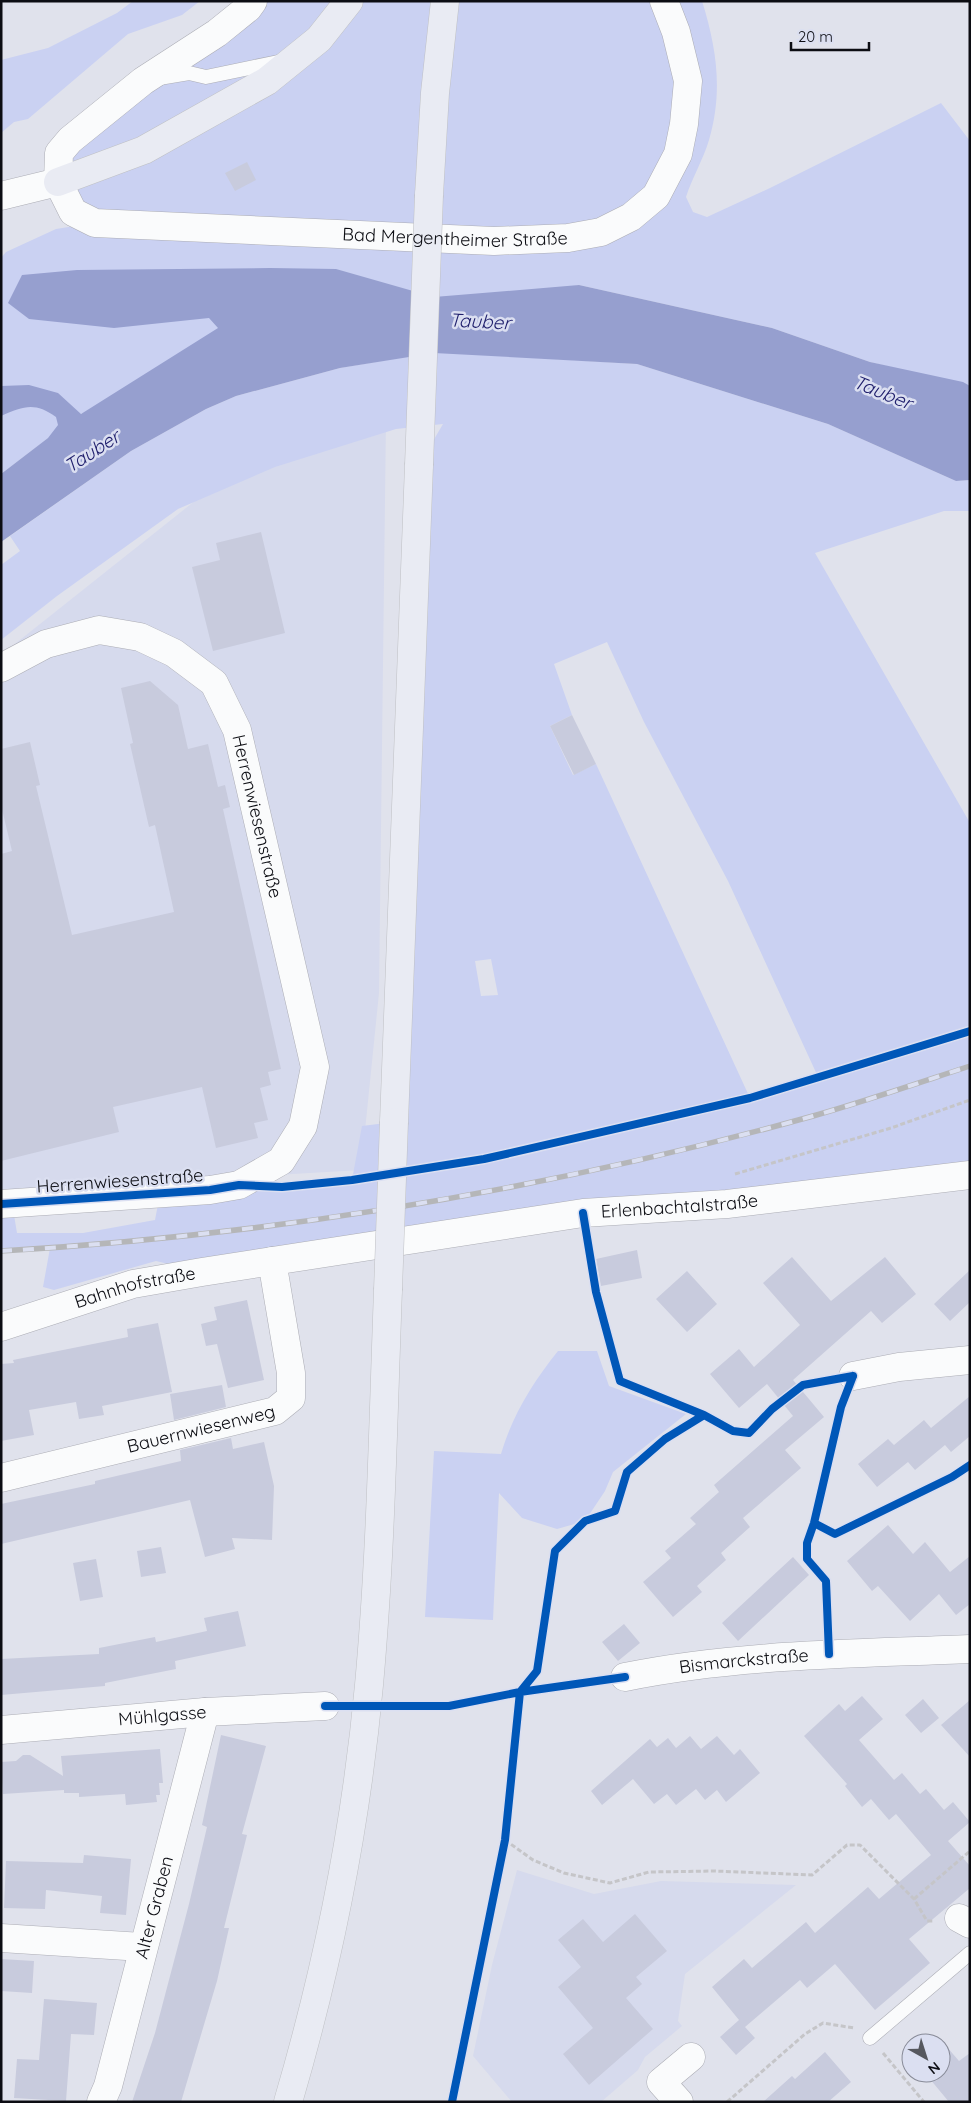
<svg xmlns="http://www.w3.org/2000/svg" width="971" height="2103" font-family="Quicksand,sans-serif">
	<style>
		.built { fill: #d6daed }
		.green { fill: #cad1f2; fill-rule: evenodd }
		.water { fill: #969fcf }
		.building { fill: #c8cbdd }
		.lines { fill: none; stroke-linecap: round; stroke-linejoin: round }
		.lane-casing { stroke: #acadb5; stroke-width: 15 }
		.street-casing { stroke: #acadb5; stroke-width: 29 }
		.primary-casing { stroke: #bfc0c4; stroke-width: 29 }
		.path { stroke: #c5c5c8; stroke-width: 3; stroke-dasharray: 5 2.5; stroke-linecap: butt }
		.lane { stroke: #fafbfc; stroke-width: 14 }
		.street { stroke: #fafbfc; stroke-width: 28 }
		.primary { stroke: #e9ebf3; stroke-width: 28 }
		.rail-casing { stroke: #b5b6b8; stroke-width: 5.5 }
		.rail { stroke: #dbdff1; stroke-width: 4; stroke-dasharray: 11; stroke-linecap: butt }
		.primary-bridge-casing { stroke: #bfc0c4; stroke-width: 29; stroke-linecap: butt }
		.primary-bridge { stroke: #e9ebf3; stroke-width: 28 }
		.cycleway-casing { stroke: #dbdff1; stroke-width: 11 }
		.cycleway { stroke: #0057b8; stroke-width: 8 }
		.labels { text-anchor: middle; stroke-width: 5; stroke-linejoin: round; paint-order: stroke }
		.street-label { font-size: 18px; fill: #0c0d13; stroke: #dbdff1 }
		.water-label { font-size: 19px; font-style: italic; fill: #20206d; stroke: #dbdff1 }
	</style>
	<rect width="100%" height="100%" fill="#e0e2ec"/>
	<path class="built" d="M386,418L379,993L361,1170L1,1191V655L225,477Z
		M517,1870L594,1894L661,1881L796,1885L685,1974L678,2021L682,2026L645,2057L638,2070L601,2102H512L473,2056L492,1965Z"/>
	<path class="green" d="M133,1H200L182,15L128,34L28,119L14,122L1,133V60L48,48L117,13Z
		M253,1H702C717,49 723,92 709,140C703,160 692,178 686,197L693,212L707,217L770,188L941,103L970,141V386L870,362L772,328L579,285L80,414L1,474V258L6,252L56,229L94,223L73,212L59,153Z
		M434,352L637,364L828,424L956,481L970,480V511H944L815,553L970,823V1175L202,1272L156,1261L54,1290L43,1287L50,1248L1,1251V1204L12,1203L17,1233H83L155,1220L160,1194L239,1185L282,1187L352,1180L362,1126L394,1122L419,465L443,424L396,429L275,467L178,509L57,596L1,640V565L20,551L10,536L131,451L206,409L236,396L340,368ZM607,642L644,722L728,881L819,1079L750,1098L596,764L573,775L550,726L572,715L554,664ZM491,959L498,995L481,996L475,961Z
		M558,1351H597L609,1386L686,1414L613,1472L605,1491L585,1521L557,1529L522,1518L499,1493L493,1620L425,1617L434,1451L501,1454C512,1416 533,1382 558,1351Z"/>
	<path class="water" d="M270,268L336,269L434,297L579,285L772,328L870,362L963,382L970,386V480L956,481L828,424L637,364L434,353L340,368L236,396L206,409L131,451L1,542V474L48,438L58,425L56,417C35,402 24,406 1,416V386L29,385L58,393L81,414L218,328L209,318L114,328L29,319L8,303L22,275L77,270Z"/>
	<path class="building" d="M247,162L256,180L235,191L225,173Z
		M261,532L285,633L213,651L192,567L220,560L216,543Z
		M150,681L178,705L188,749L208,744L218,787L225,785L230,807L223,809L281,1069L268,1072L271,1085L260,1088L268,1120L254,1123L258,1138L216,1148L202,1087L113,1107L119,1132L1,1161V854L12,851L1,805V749L30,742L40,785L36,786L72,935L174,912L155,825L149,827L130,744L133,743L121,688Z
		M572,715L596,764L574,775L550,726Z
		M637,1250L642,1278L601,1286L596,1259Z
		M792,1257L831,1301L885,1257L916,1294L882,1323L871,1311L793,1380L824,1417L785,1450L801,1468L743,1518L750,1527L721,1553L726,1560L697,1586L702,1592L673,1617L643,1582L671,1558L665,1551L696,1524L690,1518L719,1492L714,1485L793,1416L767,1384L739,1408L710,1374L739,1349L754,1367L800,1325L763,1283Z
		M970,1270V1302L950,1321L934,1304Z
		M687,1271L717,1304L687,1332L656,1299Z
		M247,1300L264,1380L228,1388L217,1344L206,1346L201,1324L217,1320L214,1307Z
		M158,1323L172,1392L102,1406L104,1415L79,1419L76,1402L29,1410L34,1435L1,1441V1364L14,1363L13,1360L128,1337L127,1329Z
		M222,1385L226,1407L174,1420L170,1394Z
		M970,1396V1436L951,1452L945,1445L915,1470L908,1462L877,1487L858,1464L888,1439L894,1445L924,1420L931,1428Z
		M231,1438L233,1449L264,1442L274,1486L272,1540L232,1538L235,1549L205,1557L190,1500L1,1544V1504L95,1484V1481L181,1461L180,1450Z
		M888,1525L913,1554L925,1542L950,1572L970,1556V1604L956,1615L939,1594L910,1621L878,1586L872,1591L847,1561Z
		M161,1547L166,1573L141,1577L137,1551Z
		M793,1557L809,1575L738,1641L722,1623Z
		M96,1559L103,1597L80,1601L73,1563Z
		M238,1611L246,1646L175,1661L176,1669L105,1683V1686L1,1695V1659L99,1654V1648L155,1637L156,1642L207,1631L204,1618Z
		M624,1624L640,1643L618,1661L602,1642Z
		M862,1696L883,1719L859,1740L894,1780L902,1773L920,1794L926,1789L944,1810L953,1802L970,1822L948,1841L970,1866V1888L909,1939L930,1963L875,2010L835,1964L807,1988L800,1980L745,2027L755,2038L736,2055L720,2037L739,2020L712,1987L744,1959L752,1968L806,1922L815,1933L868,1887L879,1899L931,1855L896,1814L889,1820L871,1799L862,1807L845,1786L847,1784L804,1736L839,1704L845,1711Z
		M923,1699L939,1718L921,1733L905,1715Z
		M970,1700V1757L941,1725Z
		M221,1735L266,1746L242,1834L247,1835L224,1928H229L217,1981L181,2102H132L155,2033L189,1904L207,1827L202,1825Z
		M690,1736L701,1749L717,1736L734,1755L740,1749L760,1773L726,1802L717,1790L705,1800L696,1789L676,1805L667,1794L654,1804L633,1779L602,1805L591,1791L650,1739L657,1747L668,1738L676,1748Z
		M160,1749L163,1783H159L160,1795H156L157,1802L126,1805L125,1794L79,1797V1793H64V1790L3,1794L1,1762L16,1761L23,1755H30L63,1776L61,1756Z
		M84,1855L131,1859L126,1915L100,1913L102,1896L46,1890L45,1909L4,1908L6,1861L83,1863Z
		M635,1914L667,1951L636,1977L642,1984L626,1998L653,2029L589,2085L563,2054L593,2028L558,1987L581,1967L558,1940L583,1919L603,1942Z
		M1,1959L34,1961L32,1993L1,1991Z
		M44,1999L97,2003L94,2035L71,2034L66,2101L14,2098L17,2059L39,2060Z
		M941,2040L959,2061L970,2053V2102H949L925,2073H941Z
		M825,2052L851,2082L828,2102H763L792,2076L795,2079Z"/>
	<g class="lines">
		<g class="lane-casing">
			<path id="lane" d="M159,78L189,73L206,77L283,61
				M870,2038L970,1953"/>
		</g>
		<g class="street-casing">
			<g id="street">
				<path id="s1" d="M253,1L248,8L217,33L143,81L70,140L59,153L58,182L73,212L95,223L494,241L568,238L601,232L631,217L656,196L678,154L684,124L688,81L676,32L664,1"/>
				<path d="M1,196L58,182"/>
				<path id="s2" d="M1,668L46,644L99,630L140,637L174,653L214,683L237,730L315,1067L303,1126L281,1161L239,1185L210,1190L1,1204"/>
				<path id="s3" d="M1,1327L133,1284L202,1272L583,1213L727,1204L970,1175"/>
				<path d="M853,1376L899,1367L970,1360"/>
				<path id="s4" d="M1,1478L275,1411L291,1398V1373L272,1261"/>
				<path id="s5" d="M625,1677C738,1654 854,1654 970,1649"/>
				<path id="s6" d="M1,1730L205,1712L325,1706"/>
				<path d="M959,1918L970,1924"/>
				<path d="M1,1938L142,1947"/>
				<path id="s7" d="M101,2102L108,2086L205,1712"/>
				<path d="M679,2102L661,2082L691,2057"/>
			</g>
		</g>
		<g class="primary-casing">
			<path id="primary" d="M58,182L144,150L267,81L319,39L349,1
				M429,195L435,93L445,1
				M394,1122L419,465
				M288,2102C328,1966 356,1827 369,1685C381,1554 383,1422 388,1290"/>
		</g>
		<path class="path" d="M735,1174L891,1128L970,1100
			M505,1840L533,1860L564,1873L610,1883L649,1872L715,1871L812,1875L847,1845H860L914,1899L927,1921H934
			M914,1899L970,1851
			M883,2053L924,2102
			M727,2102L805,2034L823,2023L854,2028"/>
		<use href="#lane" class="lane"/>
		<use href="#street" class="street"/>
		<use href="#primary" class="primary"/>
		<g class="rail-casing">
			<path id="rail" d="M1,1251C274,1235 550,1189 813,1116C866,1101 918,1083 970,1066"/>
		</g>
		<use href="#rail" class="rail"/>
		<g class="primary-bridge-casing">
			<path id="primary-bridge" d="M419,465L429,195
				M388,1290L394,1122"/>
		</g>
		<use href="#primary-bridge" class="primary-bridge"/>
		<g class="cycleway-casing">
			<path id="cycleway" d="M1,1204L210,1190L239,1185L282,1187L352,1180L484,1159L750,1098L970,1031
				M583,1213L596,1292L620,1381L704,1415
				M814,1523L835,1534L952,1477L970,1465
				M829,1654L826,1581L807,1559V1543L814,1523L841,1407L853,1376
				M325,1706H449L520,1692L625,1677
				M452,2102L505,1840L520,1692L537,1671L555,1551L585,1521L615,1511L627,1472L665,1439L704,1415L733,1431L749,1433L772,1409L803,1385L853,1376"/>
		</g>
		<use href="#cycleway" class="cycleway"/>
	</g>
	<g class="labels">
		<g class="street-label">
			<text dy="6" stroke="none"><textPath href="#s1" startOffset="695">Bad Mergentheimer Straße</textPath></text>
			<text dy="6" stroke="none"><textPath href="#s2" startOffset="376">Herrenwiesenstraße</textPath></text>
			<text transform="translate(120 1181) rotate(-4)" y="6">Herrenwiesenstraße</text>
			<text dy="6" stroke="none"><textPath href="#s3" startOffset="691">Erlenbachtalstraße</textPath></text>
			<text dy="6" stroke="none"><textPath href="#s3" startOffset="140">Bahnhofstraße</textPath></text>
			<text dy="6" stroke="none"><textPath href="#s4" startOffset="206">Bauernwiesenweg</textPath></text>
			<text dy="6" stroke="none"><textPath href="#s5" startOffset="120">Bismarckstraße</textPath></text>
			<text dy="6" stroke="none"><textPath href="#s6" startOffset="162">Mühlgasse</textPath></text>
			<text dy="6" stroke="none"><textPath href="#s7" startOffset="202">Alter Graben</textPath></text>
		</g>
		<g class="water-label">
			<text transform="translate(480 321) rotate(3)" y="7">Tauber</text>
			<text transform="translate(883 392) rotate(22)" y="7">Tauber</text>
			<text transform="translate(92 451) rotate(-33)" y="7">Tauber</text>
		</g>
	</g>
	<rect width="971" height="2103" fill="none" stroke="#0c0d13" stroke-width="5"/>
	<g transform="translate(926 2058) rotate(141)"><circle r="24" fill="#dbdff1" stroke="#888b98"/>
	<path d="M0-4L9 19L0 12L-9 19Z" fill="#56585f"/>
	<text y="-8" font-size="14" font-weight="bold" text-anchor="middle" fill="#0c0d13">N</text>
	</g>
	<path d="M791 42v8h78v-8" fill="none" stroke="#0c0d13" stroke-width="2.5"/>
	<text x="798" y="42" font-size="15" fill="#0c0d13" stroke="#dbdff1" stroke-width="4" paint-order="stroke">20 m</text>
</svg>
